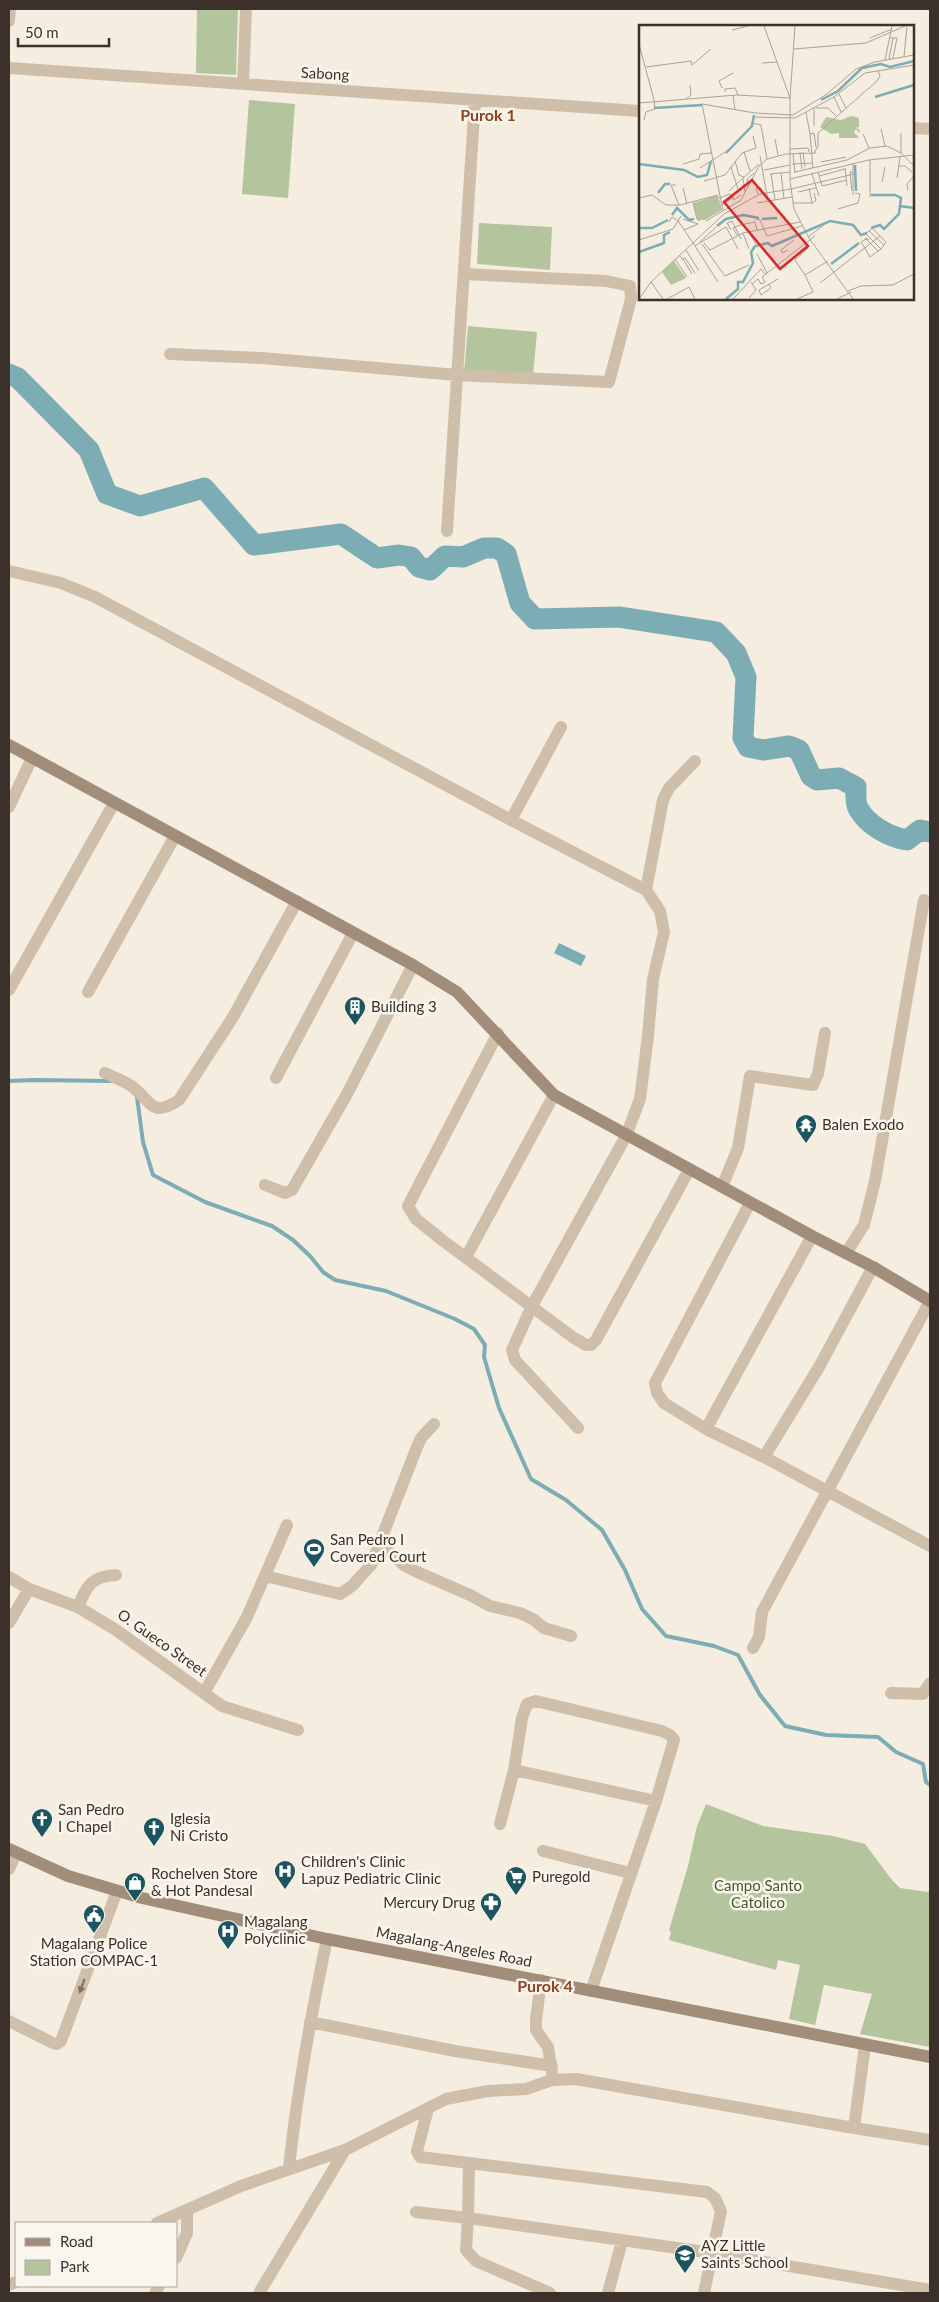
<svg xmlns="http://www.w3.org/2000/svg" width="939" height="2302" font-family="Lato,sans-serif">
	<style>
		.green { fill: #b4c59e }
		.water { fill: #7cacb4 }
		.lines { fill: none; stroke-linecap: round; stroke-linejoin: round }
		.stream { stroke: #7cacb4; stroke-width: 4 }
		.river { stroke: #7cacb4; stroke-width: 21 }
		.street { stroke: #cebeaa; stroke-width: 12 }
		.secondary { stroke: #a28d7b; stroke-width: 12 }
		.oneway { fill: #7d7064 }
		.labels { text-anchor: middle; stroke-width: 5; stroke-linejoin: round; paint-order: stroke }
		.street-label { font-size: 15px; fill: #3b312a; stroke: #fbf6ed }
		.poi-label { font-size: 15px; fill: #3b312a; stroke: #fbf6ed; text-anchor: start }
		.park-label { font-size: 15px; fill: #455b2c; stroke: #fbf6ed }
		.neighbourhood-label { font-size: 16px; font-weight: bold; fill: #90441d; stroke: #fbf6ed }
		.inset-river { fill: none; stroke: #7cacb4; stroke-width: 2.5 }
		.inset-road { fill: none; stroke: #aba297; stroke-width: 1 }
		.view { fill: #d62828; fill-opacity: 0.15; stroke: #d62828; stroke-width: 2.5 }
		.inset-edge { fill: none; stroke: #3b312a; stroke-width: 2.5 }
	</style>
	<rect width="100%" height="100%" fill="#f5ede0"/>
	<path class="green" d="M197,9H238L236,75L196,73Z
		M249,100L295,104L288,198L242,194Z
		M479,223L552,227L550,270L477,264Z
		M468,326L537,332L533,376L464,373Z
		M706,1804L763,1826L833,1836L865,1844L892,1880L900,1888L928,1892L930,1889V2047L860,2034L872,1994L824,1985L815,2025L789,2019L800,1965L778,1960L776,1970L669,1940L671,1932L669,1930L688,1866L697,1826Z"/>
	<path class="water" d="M559,943L586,956L581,966L554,953Z"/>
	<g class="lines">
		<path class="stream" d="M9,1081L34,1080L111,1081
			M137,1097L143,1142L153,1175L205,1202L272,1226L293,1240L310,1256L323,1272L335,1280L386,1291L455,1319L474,1329L485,1345L484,1357L499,1408L531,1479L566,1500L602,1530L625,1570L642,1609L666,1636L714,1646L738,1655L760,1695L785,1726L826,1735L878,1737L896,1752L923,1764L926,1782L930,1785"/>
		<path class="river" d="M9,374L18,378L89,450L107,494L140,506L204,488L254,545L341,534L377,558L399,555L411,557L419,567L430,570L445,556L463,557L484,548H497L506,554L520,603L535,619L619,617L716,632L736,653L746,677L743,738L748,747L763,750L789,746L799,750L811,776L817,780L839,778L856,787C856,793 855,802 858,808C867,825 889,837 907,840L920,830L930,832"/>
		<path class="street" d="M9,21L10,9
			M9,68L640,111
			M243,84L246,9
			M913,128L930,129
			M170,354L262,358L457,375L609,382L631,299L630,286L606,281L465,274
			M447,531L475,100
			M9,571L61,583L95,597L511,820L646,890L660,911L664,932L653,979L648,1036L640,1099L626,1136L532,1306L512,1350L515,1360L578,1428
			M9,807L32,758
			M511,820L561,727
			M646,890L663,800L669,788L695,761
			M9,990L114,803
			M88,992L175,836
			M498,1033L408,1206L416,1219L442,1240L574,1338L586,1345H591L596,1340L689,1170
			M105,1073C113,1077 122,1080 130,1085C152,1100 150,1119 179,1100L233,1017L297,901
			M276,1078L353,933
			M265,1185L285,1193L292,1190L347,1094L413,965
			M722,1187L738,1148L750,1076L813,1085L818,1074L825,1033
			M750,1203L655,1383L657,1393L664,1403L706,1429L764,1457L930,1546
			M846,1253L864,1225L875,1181L924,900
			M466,1257L554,1095
			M706,1429L812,1236
			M764,1457L819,1367L873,1267
			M378,1548L386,1549L405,1566L415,1571L472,1596L490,1606L520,1613L533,1619L544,1628L571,1636
			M265,1576L340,1594L352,1586L371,1565L417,1447L421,1438L434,1424
			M9,1577L29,1589L78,1607L116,1630L222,1706L298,1730
			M78,1607C87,1586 91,1576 116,1575
			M9,1623L29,1589
			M753,1648L759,1637L762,1612L930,1301
			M204,1693L247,1617L287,1525
			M891,1693L923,1694L930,1683
			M500,1824L514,1770
			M543,1851L630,1873
			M9,1869L16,1853
			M541,1980L536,2020V2030L548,2047L552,2073
			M591,1991L656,1801L674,1740L670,1735L662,1731L536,1701L527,1704L522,1718L514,1770L656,1801
			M9,2021L53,2043L57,2044L61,2041L117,1891
			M310,2022L455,2051L552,2066
			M854,2128L865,2045
			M469,2163L707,2192L715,2198L721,2211L704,2293
			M289,2168C297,2091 311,2015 327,1939
			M416,2212L468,2218L469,2163L420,2157L417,2151L428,2109
			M157,2223L241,2186L345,2150L446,2099L488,2091L526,2089L552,2080L576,2079L854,2128L930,2140
			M176,2258L187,2233V2211
			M9,2285L16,2282
			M155,2293L159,2286
			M259,2293L345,2150
			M550,2293L476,2261L466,2250L468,2218L712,2253L930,2290
			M608,2293L622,2241"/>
		<path class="secondary" d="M9,745L413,965L457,992L554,1095L812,1236L873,1267L930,1301
			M9,1849L68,1876L142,1898L327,1939L930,2057"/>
	</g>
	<defs><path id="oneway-solid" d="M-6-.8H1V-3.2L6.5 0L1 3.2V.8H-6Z" transform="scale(1.25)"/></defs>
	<use class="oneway" href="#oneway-solid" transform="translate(82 1986) rotate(110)"/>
	<defs>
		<g id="building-pin" transform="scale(1.125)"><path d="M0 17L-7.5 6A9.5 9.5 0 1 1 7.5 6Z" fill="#1c5560" stroke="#fbf6ed"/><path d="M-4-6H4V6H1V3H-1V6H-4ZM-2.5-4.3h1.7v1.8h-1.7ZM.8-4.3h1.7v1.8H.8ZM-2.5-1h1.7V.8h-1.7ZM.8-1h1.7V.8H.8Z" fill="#fff"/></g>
		<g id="temple-pin" transform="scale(1.125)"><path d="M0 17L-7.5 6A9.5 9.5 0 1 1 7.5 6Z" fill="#1c5560" stroke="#fbf6ed"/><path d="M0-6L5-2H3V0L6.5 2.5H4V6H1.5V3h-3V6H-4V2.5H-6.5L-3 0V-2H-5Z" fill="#fff"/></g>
		<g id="stadium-pin" transform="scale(1.125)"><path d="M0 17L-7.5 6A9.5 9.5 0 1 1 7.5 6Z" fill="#1c5560" stroke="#fbf6ed"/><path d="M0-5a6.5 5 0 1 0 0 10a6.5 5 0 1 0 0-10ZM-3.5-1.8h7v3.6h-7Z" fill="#fff"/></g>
		<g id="church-pin" transform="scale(1.125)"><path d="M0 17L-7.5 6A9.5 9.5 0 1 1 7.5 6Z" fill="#1c5560" stroke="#fbf6ed"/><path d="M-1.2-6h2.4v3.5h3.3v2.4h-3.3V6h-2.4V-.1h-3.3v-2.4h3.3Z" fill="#fff"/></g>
		<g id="hospital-pin" transform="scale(1.125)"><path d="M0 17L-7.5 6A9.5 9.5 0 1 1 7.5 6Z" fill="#1c5560" stroke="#fbf6ed"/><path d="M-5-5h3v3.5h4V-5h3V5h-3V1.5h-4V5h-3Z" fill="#fff"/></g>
		<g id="supermarket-pin" transform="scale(1.125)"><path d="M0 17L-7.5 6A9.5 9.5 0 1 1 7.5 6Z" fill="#1c5560" stroke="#fbf6ed"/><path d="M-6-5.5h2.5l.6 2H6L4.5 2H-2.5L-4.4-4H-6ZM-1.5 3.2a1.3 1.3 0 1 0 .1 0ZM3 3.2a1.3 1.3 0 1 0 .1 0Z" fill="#fff"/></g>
		<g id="shop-pin" transform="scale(1.125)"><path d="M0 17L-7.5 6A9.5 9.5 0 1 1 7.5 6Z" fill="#1c5560" stroke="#fbf6ed"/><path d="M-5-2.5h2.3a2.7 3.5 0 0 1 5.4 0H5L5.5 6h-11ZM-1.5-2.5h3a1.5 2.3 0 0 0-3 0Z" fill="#fff"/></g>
		<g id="pharmacy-pin" transform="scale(1.125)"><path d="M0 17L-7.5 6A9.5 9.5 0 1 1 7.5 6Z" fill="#1c5560" stroke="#fbf6ed"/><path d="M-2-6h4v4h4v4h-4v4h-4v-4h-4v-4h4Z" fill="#fff"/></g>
		<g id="civic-pin" transform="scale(1.125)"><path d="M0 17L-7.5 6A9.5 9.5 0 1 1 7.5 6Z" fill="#1c5560" stroke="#fbf6ed"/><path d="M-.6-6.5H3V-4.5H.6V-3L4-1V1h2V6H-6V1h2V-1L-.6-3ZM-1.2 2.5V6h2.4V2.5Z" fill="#fff"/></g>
		<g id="school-pin" transform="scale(1.125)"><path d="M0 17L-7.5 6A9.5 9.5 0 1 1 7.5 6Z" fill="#1c5560" stroke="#fbf6ed"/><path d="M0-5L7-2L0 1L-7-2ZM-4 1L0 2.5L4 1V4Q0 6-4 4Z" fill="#fff"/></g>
	</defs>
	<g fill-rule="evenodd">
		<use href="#building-pin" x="355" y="1007"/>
		<use href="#temple-pin" x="806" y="1125"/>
		<use href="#stadium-pin" x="314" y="1549"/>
		<use href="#church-pin" x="42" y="1819"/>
		<use href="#church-pin" x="154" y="1828"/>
		<use href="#hospital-pin" x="285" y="1871"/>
		<use href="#supermarket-pin" x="516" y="1877"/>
		<use href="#shop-pin" x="135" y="1883"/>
		<use href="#pharmacy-pin" x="491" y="1903"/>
		<use href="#civic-pin" x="94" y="1915"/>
		<use href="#hospital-pin" x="228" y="1931"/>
		<use href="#school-pin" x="685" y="2255"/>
	</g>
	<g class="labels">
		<g class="street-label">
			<text transform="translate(325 74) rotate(3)" y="5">Sabong</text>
			<text transform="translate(162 1643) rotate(35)" y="5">O. Gueco Street</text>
			<text transform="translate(454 1947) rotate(11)" y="5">Magalang-Angeles Road</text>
		</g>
		<g class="poi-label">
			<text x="371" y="1012">Building 3</text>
			<text x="822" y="1130">Balen Exodo</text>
			<text x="330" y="1545">San Pedro I<tspan x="330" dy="17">Covered Court</tspan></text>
			<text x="58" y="1815">San Pedro<tspan x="58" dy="17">I Chapel</tspan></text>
			<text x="170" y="1824">Iglesia<tspan x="170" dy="17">Ni Cristo</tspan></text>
			<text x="301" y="1867">Children's Clinic<tspan x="301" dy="17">Lapuz Pediatric Clinic</tspan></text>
			<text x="151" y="1879">Rochelven Store<tspan x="151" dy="17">&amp; Hot Pandesal</tspan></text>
			<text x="532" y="1882">Puregold</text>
			<text x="475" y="1908" text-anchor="end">Mercury Drug</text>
			<text x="244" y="1927">Magalang<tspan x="244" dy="17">Polyclinic</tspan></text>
			<text x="94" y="1949" text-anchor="middle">Magalang Police<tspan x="94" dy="17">Station COMPAC-1</tspan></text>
			<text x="701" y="2251">AYZ Little<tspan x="701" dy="17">Saints School</tspan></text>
		</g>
		<g class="park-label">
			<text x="758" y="1891">Campo Santo<tspan x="758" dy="17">Catolico</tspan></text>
		</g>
		<g class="neighbourhood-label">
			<text x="488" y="121">Purok 1</text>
			<text x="545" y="1992">Purok 4</text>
		</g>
	</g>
	<g transform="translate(639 25)">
		<rect width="275" height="275" fill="#f5ede0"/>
		<path d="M212,91L220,93V102L216,103L220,104L221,109L217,104L215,107L220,113H200V108L192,109L181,102L187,92L202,95ZM79,170L83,185L66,195H59L54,178ZM35,236L47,253L32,260L23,247Z" fill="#b4c59e"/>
		<path class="inset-river" d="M236,72L275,60M182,75L199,66L223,43L242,39L251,42L275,36M15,83L63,80M87,128L113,101L115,90M0,139L45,145L59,152L68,150L72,136M216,140L217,166M19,168L26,159H31M232,170H256L262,173L261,181M33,190L38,183L50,195L55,194M123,194L138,193M78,201L87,194L104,190L120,193M0,203H13L29,195M232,203L241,200L245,204L260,189L261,181L275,183M0,227L25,218V210L31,207M192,239L220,218M87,274L99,264V257H104L114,238L112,227L116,221L129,218L133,221L191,196L214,200L222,210L228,208"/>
		<path class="inset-road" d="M125,1L151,73V156L155,184L170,213L214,274M93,5L109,1M231,13L253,4M251,13H258L254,33M0,19L15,75L16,84L7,87L5,95M155,24L227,18L266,1M265,31L268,2M250,34L254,13M246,35L253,1M123,38L138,37M7,42L52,36L53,40L72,24M83,63L80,56L94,48M86,67V64L96,63L99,70M200,69L207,83M94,70L96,85M195,72L202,87M47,74L52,70L51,60M0,78L98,70L151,73L156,1M63,79L116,88L154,90L188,69L217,44L236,37L275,30M63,79L84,186M177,83H189L197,91M167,87L171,109M175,101V83M242,104L246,121M262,108V128L275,141M224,109L230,123M136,114L139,130M151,124L169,123L170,127M105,127L111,146M161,127L163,144M164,127L166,142M154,128L156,148M175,128L179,121V108L238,56L241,51L239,46M121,131L129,176M128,134L122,100L114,98L115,92L156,93L195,72L226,48L275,40M96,136L100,150L105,152M182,137L207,132M214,138V170M44,139L60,134L61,129L72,128M153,139L173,138M259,141H266L273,147M92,142L99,164M61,143L88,126M174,143L171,109L175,108L177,122M206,143L208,161M125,145L151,140M156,147L208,135L231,123L248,121L262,128M179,147L183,161L208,155M142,148L145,174M131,149L151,147M132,149L136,175M173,149L180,171M180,151L206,144M258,153L261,132M151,154L230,135L275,130M65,156L86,150L103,128L117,123L114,111M243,157L246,142M37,160H32L40,180M109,162L108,154L115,148M44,163L48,179M170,163L173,178M152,164L215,149M269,165L268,159L275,151M90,166L104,153M213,166L211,147H214M106,167L104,153L120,139M159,167L177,163M119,169L117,163H122L123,168M231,172V135M0,173L13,170L27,180H41L79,170M80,173L91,169L95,175L102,170M54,177L58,194L61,196M118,178L153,172M154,178H174L177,175L175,168M82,180L95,172M199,184L219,178L221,169L216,168M44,194L59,199L45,205M117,194L121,195L128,211L163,201M67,196L102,175L120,141L128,134L147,129L177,128M30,197L33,192L39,196L56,221L87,202L99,224M233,203L247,217L242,224L227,209ZM92,205L88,198L93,196L102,214M109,206L117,219M230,206L245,220M104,208L110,224M98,210L94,203L101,200L116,197L118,205M169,212L186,199M227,214L222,217L227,225M0,215L34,204L42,191M230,215L226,213L239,226L242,224M61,217L77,202M65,218L71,225L104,208L161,197M63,219L86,251L110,240M56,221L79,257M47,225L60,246M149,225L143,228L142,225L155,215M227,225L231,232L239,226M118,229L128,248M40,230L43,234L46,233L56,248M36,234L48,252M44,234L53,249M166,250L156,235L169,223M12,257L24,274M126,257L123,252L176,211M181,258L241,211M113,259L119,254L122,259L126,257M130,259L132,263L122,270L120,265L139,254M209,266L222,261L254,260L275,249M110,273L117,265L112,257M0,274L12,257L85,189L121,169L152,164M28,274L50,262L56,274M94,274L122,244L126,249M158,274L174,267L166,250L189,236M198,274L212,267"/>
		<path class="view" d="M113,155L169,221L141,244L85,177Z"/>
		<rect width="275" height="275" class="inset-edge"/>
	</g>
	<rect width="939" height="2302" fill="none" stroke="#3b312a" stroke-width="20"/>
	<rect x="15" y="2222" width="162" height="65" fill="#fbf6ed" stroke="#aea79f"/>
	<rect x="25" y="2238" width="25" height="8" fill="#a28d7b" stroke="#aea79f"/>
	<text x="60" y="2247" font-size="15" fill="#3b312a">Road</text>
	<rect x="25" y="2260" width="25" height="15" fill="#b4c59e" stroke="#aea79f"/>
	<text x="60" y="2272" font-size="15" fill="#3b312a">Park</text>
	<path d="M18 38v8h91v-8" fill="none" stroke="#3b312a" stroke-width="2.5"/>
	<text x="25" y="38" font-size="15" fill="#3b312a" stroke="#fbf6ed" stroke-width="4" paint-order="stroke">50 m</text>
</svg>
